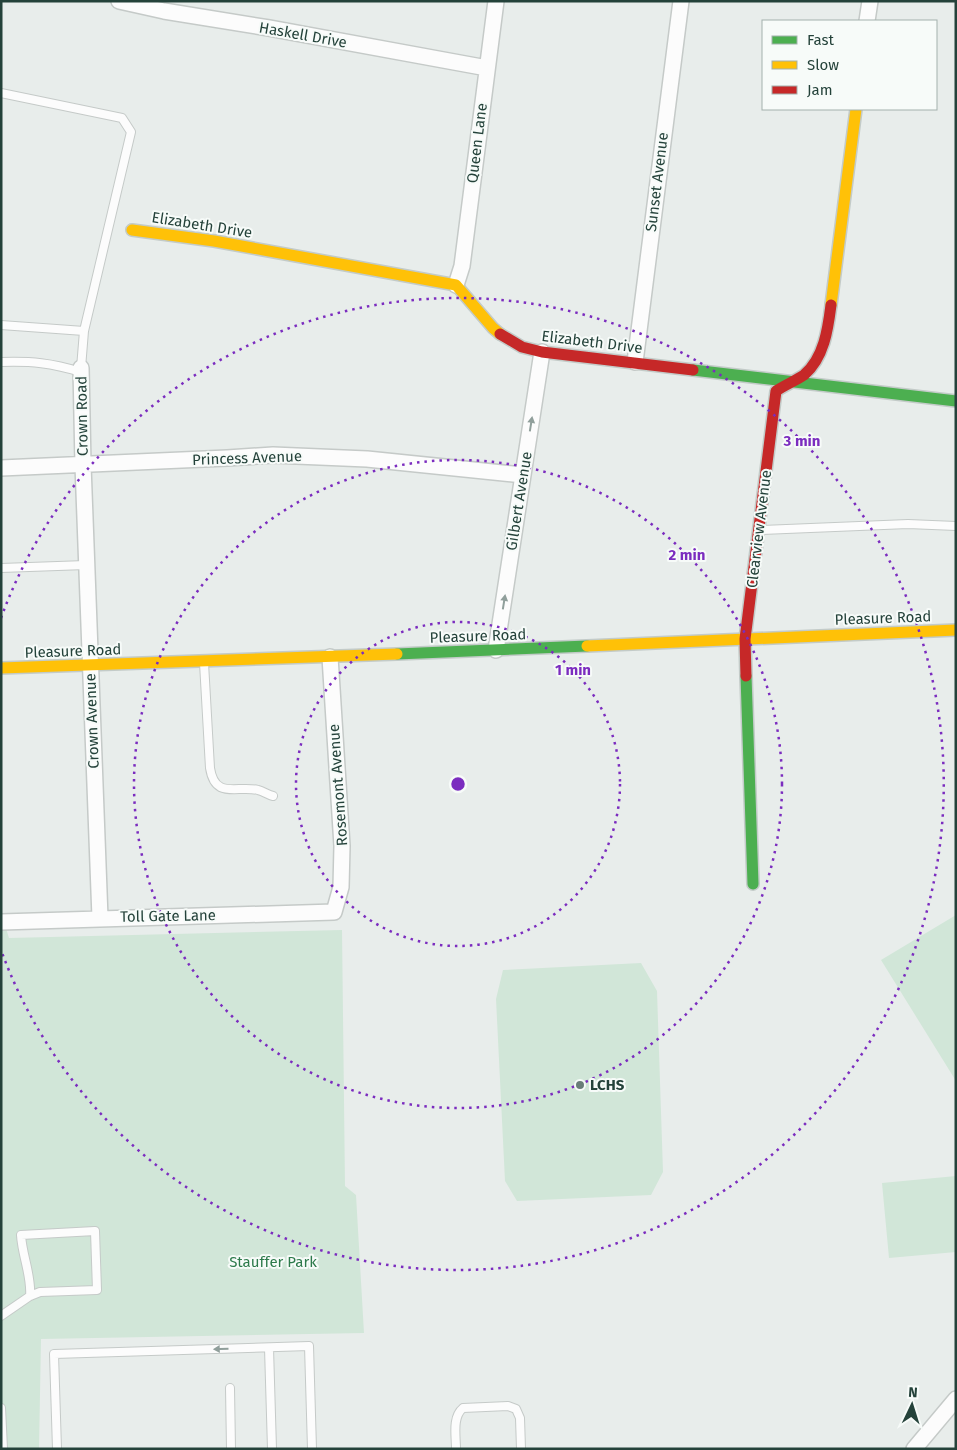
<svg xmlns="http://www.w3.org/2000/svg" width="957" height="1450" font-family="'Fira Sans',sans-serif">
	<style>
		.green { fill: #d1e6d8 }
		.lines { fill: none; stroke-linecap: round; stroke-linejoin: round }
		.lane-casing { stroke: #c5cac8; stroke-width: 10 }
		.street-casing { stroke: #c5cac8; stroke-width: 18 }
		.fast-casing { stroke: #c3cbc8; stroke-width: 14 }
		.slow-casing { stroke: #c3cbc8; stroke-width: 14 }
		.jam-casing { stroke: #c3cbc8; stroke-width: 14 }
		.lane { stroke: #fcfcfc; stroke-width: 8 }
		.street { stroke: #fcfcfc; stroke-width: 15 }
		.fast { stroke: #4caf50; stroke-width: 11 }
		.slow { stroke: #ffc107; stroke-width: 11 }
		.jam { stroke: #c62828; stroke-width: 11 }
		.oneway { fill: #909f9b }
		.ring { fill: none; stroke: #7b2cbf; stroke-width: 2.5; stroke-dasharray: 2.5 5 }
		.poi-dot { fill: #697e78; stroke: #f7fbf9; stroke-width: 2 }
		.labels { text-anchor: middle; stroke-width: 4; stroke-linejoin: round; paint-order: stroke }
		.street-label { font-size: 15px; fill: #24423a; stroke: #f7fbf9 }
		.poi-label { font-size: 15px; font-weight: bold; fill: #24423a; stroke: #f7fbf9; text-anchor: start }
		.park-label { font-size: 15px; fill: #2d7a4b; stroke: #f7fbf9 }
		.centre { fill: #7b2cbf; stroke: #f7fbf9; stroke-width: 2.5 }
		.ring-label { font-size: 15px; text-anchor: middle; font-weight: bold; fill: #7b2cbf; stroke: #f7fbf9; stroke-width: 4; stroke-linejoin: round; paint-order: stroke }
	</style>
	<rect width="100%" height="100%" fill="#e8edeb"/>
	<path class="green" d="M956,915V1081L881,960Z
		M1,922H4L9,938L342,930L345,1186L356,1195L364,1333L41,1339L39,1449H1Z
		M641,963L657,991L663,1172L651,1195L517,1201L505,1181L496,999L503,970Z
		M956,1176V1252L889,1258L882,1183Z"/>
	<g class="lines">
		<g class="lane-casing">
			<path id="lane" d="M1,93L122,118L131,132L84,331
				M1,325L84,331L81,368
				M1,362C32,361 51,363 81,372
				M760,530L908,524L956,526
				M1,568L86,565
				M204,663L210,768C215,800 237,785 258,790C263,791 268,795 273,796
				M1,1316L30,1296L40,1292L97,1290L95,1231L21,1235C22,1255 32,1277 30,1296
				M269,1348L272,1449
				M230,1388L231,1449
				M1,1408L3,1449
				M57,1449L54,1354L309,1346L312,1449
				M456,1449C456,1436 452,1417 463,1408L508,1406L516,1409L520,1418L521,1449"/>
		</g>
		<g class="street-casing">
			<path id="street" d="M119,1L164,11L269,28L487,68
				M867,21L870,1
				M456,285L462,266L496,1
				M635,362L681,1
				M81,368L83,465L100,918
				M1,468L227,458L273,455L367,459L523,475
				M496,650L542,352
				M1,922L334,912L341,887L342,846L330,657
				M914,1449L956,1399"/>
		</g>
		<g class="fast-casing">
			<path id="fast" d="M693,370L956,401
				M397,654L587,646
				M746,676L753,884"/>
		</g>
		<g class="slow-casing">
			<path id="slow" d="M132,230L214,241L456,285L493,328L500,334
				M831,305L856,109
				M587,646L956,630
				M1,668L397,654"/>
		</g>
		<g class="jam-casing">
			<path id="jam" d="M500,334L522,347L542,352L693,370
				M746,676L745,639L776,391C785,385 795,381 804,375C824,358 828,329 831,305"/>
		</g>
		<use href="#lane" class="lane"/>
		<use href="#street" class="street"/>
		<use href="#fast" class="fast"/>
		<use href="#slow" class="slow"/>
		<use href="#jam" class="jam"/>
	</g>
	<defs><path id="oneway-solid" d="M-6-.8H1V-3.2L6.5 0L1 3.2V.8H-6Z" transform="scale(1.25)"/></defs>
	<g class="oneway">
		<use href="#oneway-solid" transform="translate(531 424) rotate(-81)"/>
		<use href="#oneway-solid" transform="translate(504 602) rotate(-81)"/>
		<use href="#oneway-solid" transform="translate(221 1349) rotate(178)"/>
	</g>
	<g class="ring">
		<circle cx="458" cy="784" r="162"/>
		<circle cx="458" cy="784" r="324"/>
		<path d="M1 618A486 486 0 1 1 1 950"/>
	</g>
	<circle class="poi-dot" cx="580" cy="1085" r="5"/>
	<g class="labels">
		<g class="street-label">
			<text transform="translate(303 35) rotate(10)" y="5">Haskell Drive</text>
			<text transform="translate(477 143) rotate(-83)" y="5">Queen Lane</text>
			<text transform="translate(657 182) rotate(-83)" y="5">Sunset Avenue</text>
			<text transform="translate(202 225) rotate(9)" y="5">Elizabeth Drive</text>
			<text transform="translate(592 342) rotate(7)" y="5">Elizabeth Drive</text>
			<text transform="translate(82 416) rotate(-91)" y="5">Crown Road</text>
			<text transform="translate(247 458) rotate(-2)" y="5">Princess Avenue</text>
			<text transform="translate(519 501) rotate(-81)" y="5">Gilbert Avenue</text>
			<text transform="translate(759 529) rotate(-83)" y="5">Clearview Avenue</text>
			<text transform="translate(883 618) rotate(-2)" y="5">Pleasure Road</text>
			<text transform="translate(478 636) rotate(-2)" y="5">Pleasure Road</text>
			<text transform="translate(73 651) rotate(-2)" y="5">Pleasure Road</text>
			<text transform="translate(92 721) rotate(-92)" y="5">Crown Avenue</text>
			<text transform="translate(338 785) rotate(-94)" y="5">Rosemont Avenue</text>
			<text transform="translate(168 916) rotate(-1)" y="5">Toll Gate Lane</text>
		</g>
		<g class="poi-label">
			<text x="590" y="1090">LCHS</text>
		</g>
		<g class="park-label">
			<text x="273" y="1267">Stauffer Park</text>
		</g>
	</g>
	<circle cx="458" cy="784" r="8" class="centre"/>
	<g class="ring-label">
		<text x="802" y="446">3 min</text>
		<text x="687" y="560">2 min</text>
		<text x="573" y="675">1 min</text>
	</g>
	<rect width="957" height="1450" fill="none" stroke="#24423a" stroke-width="5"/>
	<rect x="762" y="20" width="175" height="90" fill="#f7fbf9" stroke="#a3b1ad"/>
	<rect x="772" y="36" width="25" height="8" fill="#4caf50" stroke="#a3b1ad"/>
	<text x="807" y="45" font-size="15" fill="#24423a">Fast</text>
	<rect x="772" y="61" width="25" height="8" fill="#ffc107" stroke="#a3b1ad"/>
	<text x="807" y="70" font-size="15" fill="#24423a">Slow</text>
	<rect x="772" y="86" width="25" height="8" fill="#c62828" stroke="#a3b1ad"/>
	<text x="807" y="95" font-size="15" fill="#24423a">Jam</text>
	<g transform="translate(912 1405) rotate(4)" stroke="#f7fbf9" stroke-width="4" paint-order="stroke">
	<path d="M0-4L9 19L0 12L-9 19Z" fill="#24423a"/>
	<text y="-8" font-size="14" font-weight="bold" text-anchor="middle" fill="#24423a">N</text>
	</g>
</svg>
